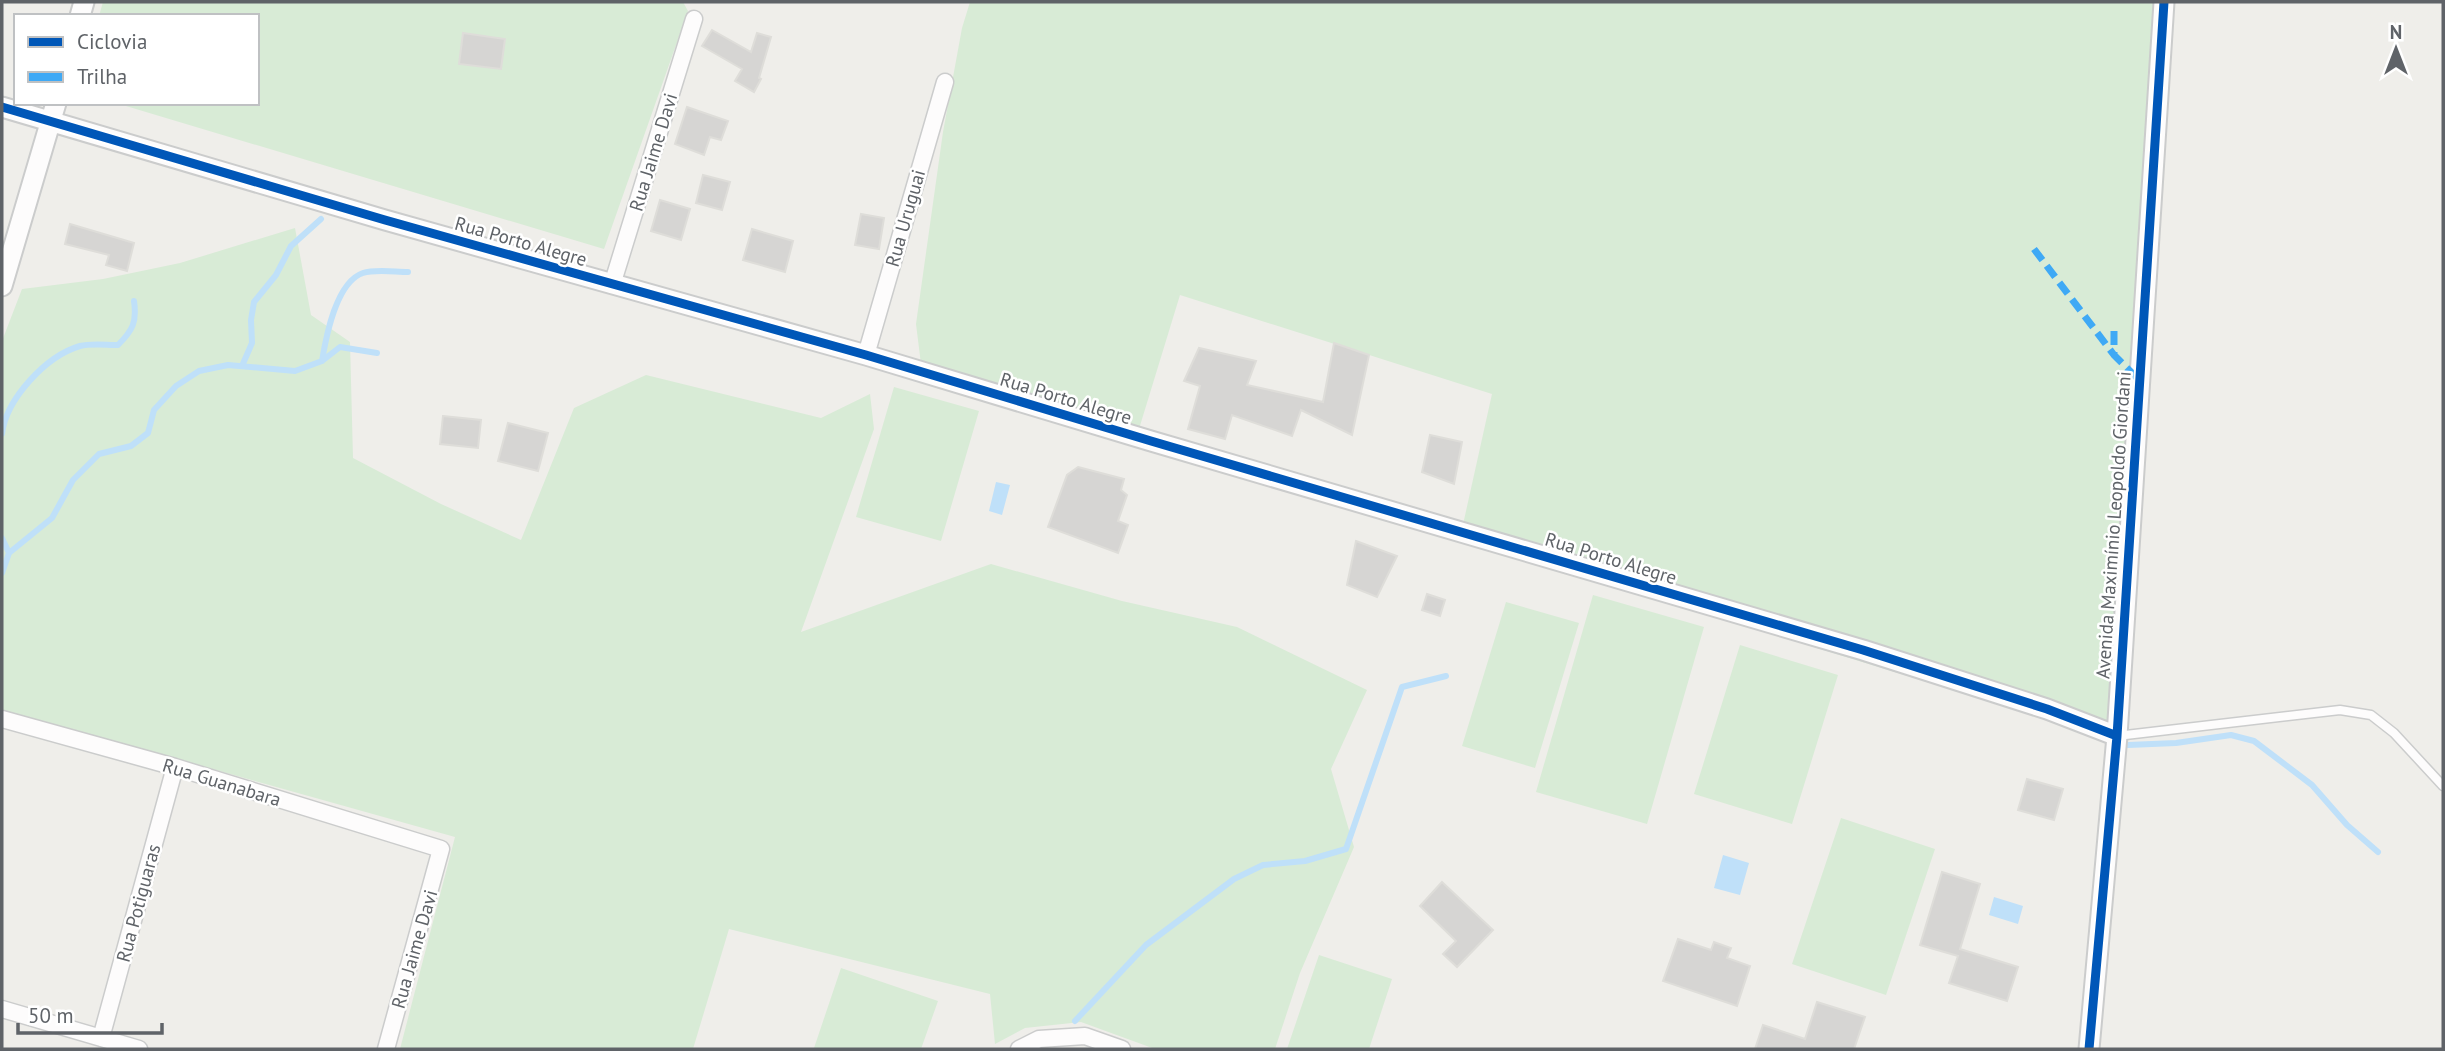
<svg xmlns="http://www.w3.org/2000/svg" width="2445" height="1051" font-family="'PT Sans',sans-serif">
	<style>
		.green { fill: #d8ebd6 }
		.water { fill: #bfe0f9 }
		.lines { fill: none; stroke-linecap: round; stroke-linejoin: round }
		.stream { stroke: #bfe0f9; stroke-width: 6 }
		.building { fill: #d6d5d3; stroke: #deddd9; stroke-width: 2 }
		.service-casing { stroke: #cbcccc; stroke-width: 11 }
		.minor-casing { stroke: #cbcccc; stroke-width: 19 }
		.tertiary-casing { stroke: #cbcccc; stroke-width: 23 }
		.service { stroke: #fdfcfc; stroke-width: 8 }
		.minor { stroke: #fdfcfc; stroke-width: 16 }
		.tertiary { stroke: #fdfcfc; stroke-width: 19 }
		.quiet { stroke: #3fa9f5; stroke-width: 7; stroke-dasharray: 14 7; stroke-linecap: butt }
		.cycleway-casing { stroke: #fff; stroke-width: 13 }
		.cycleway { stroke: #0057b8; stroke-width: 9 }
		.labels { text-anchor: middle; stroke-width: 5; stroke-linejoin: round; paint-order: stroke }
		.street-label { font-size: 19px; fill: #5f6368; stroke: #fff }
	</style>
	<rect width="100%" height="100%" fill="#efeeea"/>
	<path class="green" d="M103,2H683L688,11L604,249L116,103H257V16H99Z
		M970,2H2156L2128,744L1460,538L1492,394L1180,295L1135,442L923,380L916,324L943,132L962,28Z
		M295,228L311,315L350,342L353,458L441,504L521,540L574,408L646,375L821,418L870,394L874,429L801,632L991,564L1122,601L1237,627L1367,690L1331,769L1354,847L1300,973L1275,1049H1155L1081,1022L1025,1028L995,1044L990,994L729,929L693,1049H400L455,837L2,710V341L22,289L103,279L180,263Z
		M894,387L979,411L941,541L856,517Z
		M1593,595L1704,627L1647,824L1536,792Z
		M1506,602L1579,623L1535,768L1462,746Z
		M1740,645L1838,675L1792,824L1694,794Z
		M1841,818L1935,849L1886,995L1792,964Z
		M1319,955L1392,979L1369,1049H1287Z
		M841,968L938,1001L921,1049L814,1048Z"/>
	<path class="water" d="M996,482L1010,485L1002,515L989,511Z
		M1723,855L1749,863L1740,895L1714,888Z
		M1994,897L2023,906L2018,924L1989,915Z"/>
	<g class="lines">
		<path class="stream" d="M322,361C326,337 336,282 363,273C375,269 395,272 408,272
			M242,366L252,343L251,320L254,302L276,275L291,246L321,219
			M2,434C6,399 46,356 80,346C91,343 106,345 118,345C133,330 137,322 134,301
			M2,538L9,553
			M2,573L9,553L52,518L73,480L99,454L131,446L148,433L154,410L176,386L199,371L228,365L295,371L322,361L340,347L377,353
			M2128,745L2176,743L2231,735L2254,741L2312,785L2347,825L2378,852
			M1075,1021L1146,945L1234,879L1263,865L1305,861L1346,849L1402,687L1446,676"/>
	</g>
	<path class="building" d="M712,30L751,52L757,33L771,37L759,78L761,79L754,92L735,81L742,69L702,46Z
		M463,33L505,39L501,69L459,64Z
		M687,107L728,121L721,140L710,137L704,155L675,144Z
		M703,175L730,182L722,210L696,203Z
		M660,200L690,209L681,240L651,231Z
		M861,214L884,218L879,249L855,245Z
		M70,224L134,243L127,271L106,265L109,255L65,244Z
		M752,229L793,241L785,272L743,260Z
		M1334,343L1369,355L1352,435L1301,410L1292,436L1232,415L1225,439L1188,429L1200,386L1184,381L1199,348L1256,361L1247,385L1323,402Z
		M443,416L481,420L478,448L440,444Z
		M508,423L548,433L538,471L498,461Z
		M1430,435L1462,442L1454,484L1422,472Z
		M1078,467L1124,479L1121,490L1127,495L1118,521L1128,525L1118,553L1048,527L1067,475Z
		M1356,541L1397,556L1377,597L1347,585Z
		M1427,594L1445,600L1440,616L1422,610Z
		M2027,779L2063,789L2054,820L2018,810Z
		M1942,872L1980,884L1960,949L2018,967L2007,1001L1949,983L1958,956L1920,945Z
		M1442,882L1493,930L1457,967L1443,954L1456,941L1420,906Z
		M1678,939L1711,950L1714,942L1731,948L1727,958L1750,966L1737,1006L1663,981Z
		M1817,1002L1865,1017L1854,1049H1755L1763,1025L1805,1039Z"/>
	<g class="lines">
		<g class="service-casing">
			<path id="service" d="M2117,736L2340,710L2371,715L2394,733L2443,786"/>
		</g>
		<g class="minor-casing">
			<path id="minor" d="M612,285L694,19
				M866,355L945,82
				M2,719L175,767L441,849L386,1049
				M2,1009L139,1049
				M101,1038L175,767
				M1019,1049L1039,1039L1085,1036L1122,1049"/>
		</g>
		<g class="tertiary-casing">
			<path id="tertiary" d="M80,16L84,2
				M2,107L385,220L866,355L1151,441L1863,650L2047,709L2117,736
				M2,286L56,103
				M2089,1049L2117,736L2164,2"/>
		</g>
		<use href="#service" class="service"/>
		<use href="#minor" class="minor"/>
		<use href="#tertiary" class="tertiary"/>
		<path class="quiet" d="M2034,249L2114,355
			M2114,331V355L2140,381"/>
		<g class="cycleway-casing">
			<path id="cycleway" d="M2,107L385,220L866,355L1151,441L1863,650L2047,709L2117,736
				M2089,1049L2117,736L2164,2"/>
		</g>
		<use href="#cycleway" class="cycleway"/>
	</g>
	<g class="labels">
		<g class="street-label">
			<text transform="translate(653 152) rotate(-73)" y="7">Rua Jaime Davi</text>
			<text transform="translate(905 218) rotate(-74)" y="7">Rua Uruguai</text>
			<text transform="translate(521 241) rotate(16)" y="7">Rua Porto Alegre</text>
			<text transform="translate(1066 398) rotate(17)" y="7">Rua Porto Alegre</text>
			<text transform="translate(2113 525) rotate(-86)" y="7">Avenida Maximínio Leopoldo Giordani</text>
			<text transform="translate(1611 558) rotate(17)" y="7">Rua Porto Alegre</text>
			<text transform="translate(222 782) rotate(17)" y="7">Rua Guanabara</text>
			<text transform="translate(138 903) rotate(-75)" y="7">Rua Potiguaras</text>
			<text transform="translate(414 949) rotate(-74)" y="7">Rua Jaime Davi</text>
		</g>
	</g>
	<rect width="2445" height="1051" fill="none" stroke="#5f6368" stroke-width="7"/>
	<rect x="14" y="14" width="245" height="91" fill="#ffffff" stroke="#bfc1c3" stroke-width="2"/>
	<rect x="28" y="37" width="35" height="10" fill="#0057b8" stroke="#bfc1c3" stroke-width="2"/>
	<text x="77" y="49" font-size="21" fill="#5f6368">Ciclovia</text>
	<rect x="28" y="72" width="35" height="10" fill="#3fa9f5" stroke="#bfc1c3" stroke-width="2"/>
	<text x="77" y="84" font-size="21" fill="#5f6368">Trilha</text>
	<g transform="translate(2396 49)" stroke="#ffffff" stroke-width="5" paint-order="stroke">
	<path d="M0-5L12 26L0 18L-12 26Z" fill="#5f6368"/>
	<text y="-10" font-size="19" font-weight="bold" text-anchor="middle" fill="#5f6368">N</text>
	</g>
	<path d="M18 1023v10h144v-10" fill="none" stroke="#5f6368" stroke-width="3.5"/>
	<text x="28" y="1023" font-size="21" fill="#5f6368" stroke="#ffffff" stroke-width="5" paint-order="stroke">50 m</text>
</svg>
